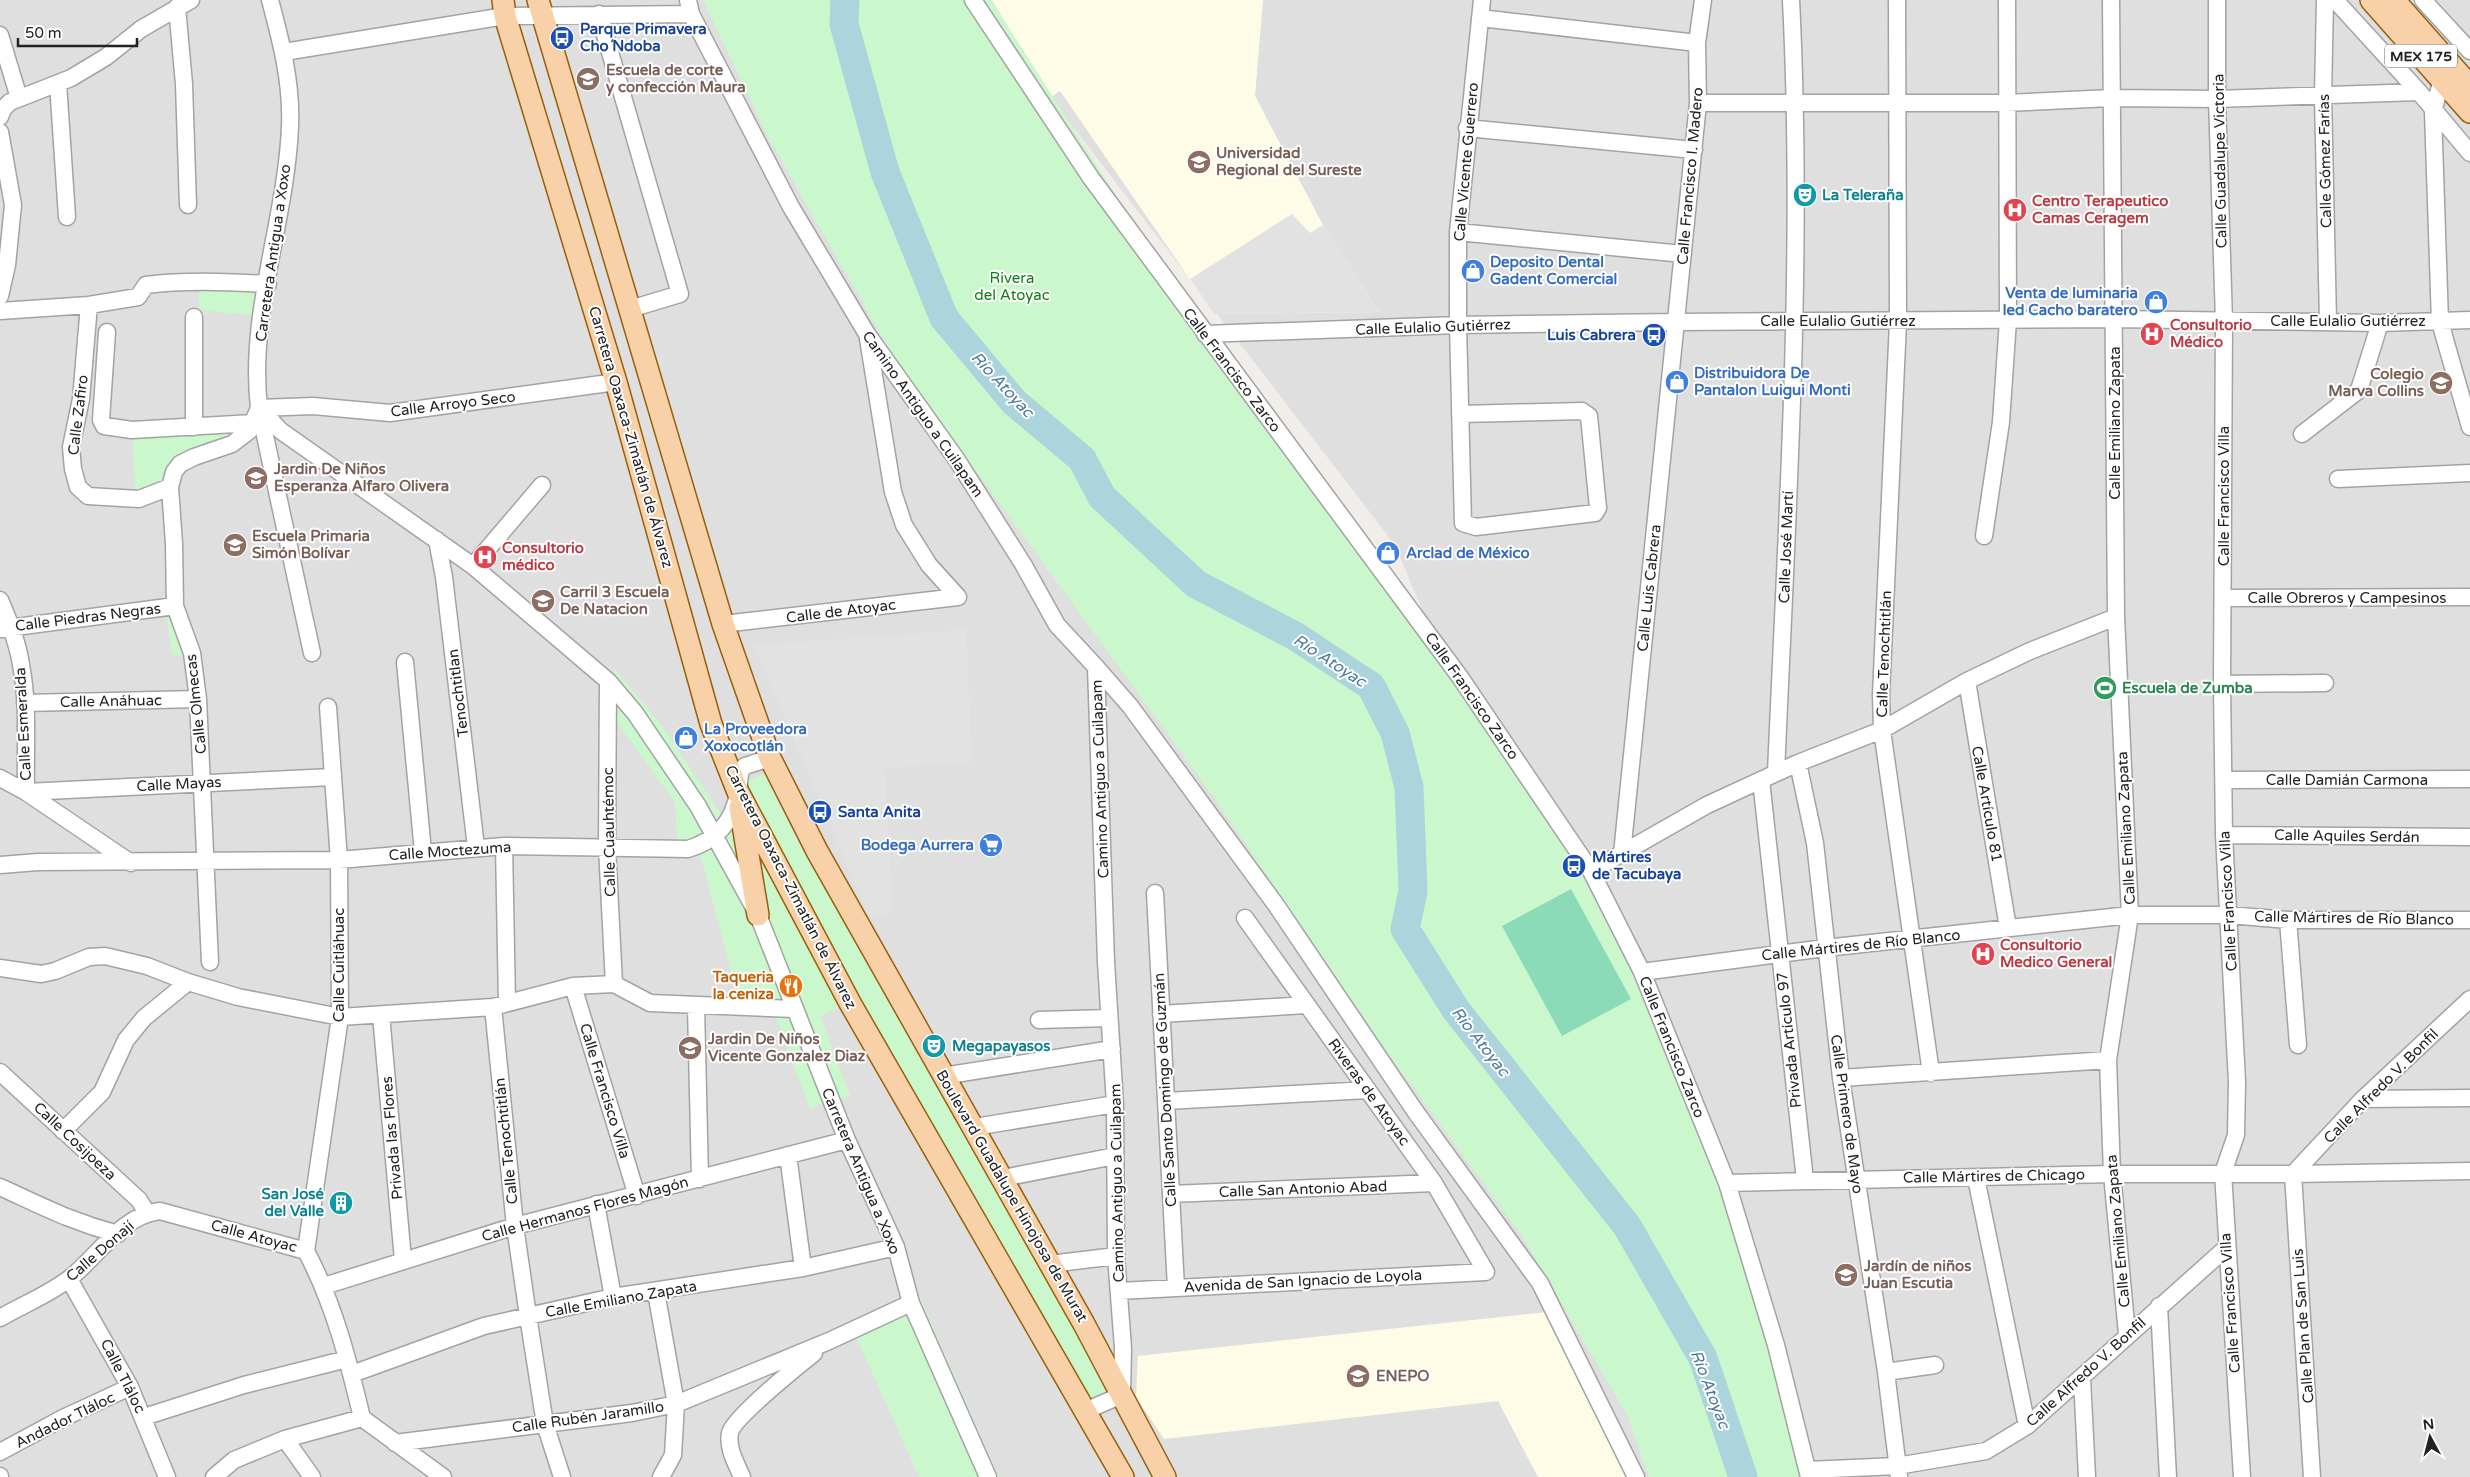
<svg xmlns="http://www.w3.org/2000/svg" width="2470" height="1477" font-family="'Varela Round',sans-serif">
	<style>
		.residential { fill: #e0dfdf }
		.education { fill: #fefce6 }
		.park { fill: #caf7cb }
		.pitch { fill: #8cdbb8 }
		.parking { fill: #e2e2e2 }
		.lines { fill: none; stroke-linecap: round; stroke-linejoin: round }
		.river { stroke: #acd4dc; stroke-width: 29 }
		.minor-casing { stroke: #a3a3a3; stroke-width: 19 }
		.major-casing { stroke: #976008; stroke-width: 24 }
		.minor { stroke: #fff; stroke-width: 16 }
		.major { stroke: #f8d1a8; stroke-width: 21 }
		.labels { text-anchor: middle; stroke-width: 4; stroke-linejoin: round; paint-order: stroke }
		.shield { fill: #fff; stroke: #646464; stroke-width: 1 }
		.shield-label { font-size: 14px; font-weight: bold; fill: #222 }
		.transit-label { font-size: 15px; font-weight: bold; fill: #164399; stroke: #fff; text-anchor: start }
		.education-label { font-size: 15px; font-weight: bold; fill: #785e54; stroke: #fff; text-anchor: start }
		.street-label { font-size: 15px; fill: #222; stroke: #fff }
		.culture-label { font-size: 15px; font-weight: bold; fill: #0d838f; stroke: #fff; text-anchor: start }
		.health-label { font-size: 15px; font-weight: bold; fill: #be3a42; stroke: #fff; text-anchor: start }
		.shop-label { font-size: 15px; font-weight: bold; fill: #366cbe; stroke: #fff; text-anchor: start }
		.park-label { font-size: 15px; fill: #127d15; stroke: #fff }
		.leisure-label { font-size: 15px; font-weight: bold; fill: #27864d; stroke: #fff; text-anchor: start }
		.food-label { font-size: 15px; font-weight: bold; fill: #c56008; stroke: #fff; text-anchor: end }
		.water-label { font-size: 16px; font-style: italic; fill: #4c799e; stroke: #fff }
	</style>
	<rect width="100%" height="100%" fill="#f1eee9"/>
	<path class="residential" d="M0,0H768L1659,1427L1673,1477H0Z
		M994,0H2470V1477H1786L1395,545L1026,66Z"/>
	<path class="education" d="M993,0H1263L1255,96L1323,225L1379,312L1214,314L1060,91L1048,99Z
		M1547,1312L1627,1477H1538L1498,1401L1164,1439L1136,1397L1138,1356Z"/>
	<path class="park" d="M703,0H991L1205,334L1591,871L1727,1183L1803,1477H1649L1627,1415L1522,1236L1390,1056L1212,795L896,361L768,137Z
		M199,281L268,284L261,316L199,310Z
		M132,430L249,431L166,480L135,492Z
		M165,600L190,655H172Z
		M614,669L660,723L721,814L787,898L850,1003L820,1016L850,1096L810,1108L775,1015L741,1008L701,858L677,842L675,802L615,720Z
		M769,772L1034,1250L1109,1392L1088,1406L828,946L745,782Z
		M920,1297L999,1477H919L853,1330Z"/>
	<path class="pitch" d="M1571,889L1631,999L1562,1036L1502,926Z"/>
	<path class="parking" d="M1292,214L1310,233L1323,225L1379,312L1214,314L1190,279Z
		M966,630L972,762L885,768L893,913L868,914L754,645Z"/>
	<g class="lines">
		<path class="river" d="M845,0L844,24L885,172L944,318L1014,402L1082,459L1102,497L1196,584L1295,636L1371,686L1395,733L1409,787L1413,891L1405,929L1456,1010L1627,1226L1703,1358L1743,1477"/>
		<g class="minor-casing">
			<path id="minor" d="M270,0C281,41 292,83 290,127C286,221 248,314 259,408L281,431L473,566L608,681L635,713L698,806L758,915L847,1140L896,1247L911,1303L988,1477
				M688,0L691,14L791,207L867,334L957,460L1023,564L1057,625L1096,667L1106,962L1115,1104L1116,1256L1123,1348L1122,1395L1085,1411
				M973,0L1091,178L1460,677L1591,871L1642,972L1727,1183L1776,1345L1809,1477
				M1897,0L1898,322L1881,695L1882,730L1931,1073
				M2111,0L2116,617L2130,915L2108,1060L2112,1174L2127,1334
				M2217,0V99L2224,321L2222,684L2224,835L2237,1082L2236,1135L2223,1173L2242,1477
				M2325,0L2323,96L2328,321
				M2335,0L2419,92L2470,153
				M2423,0L2470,51
				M177,7L184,84L188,205
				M599,14L680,294L630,309
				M1480,18L1697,43
				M0,35L19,98
				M284,52L505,16L691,14
				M2442,79L2433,112L2440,322L2470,427
				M58,83L67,217
				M1698,103H2006L2111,98L2217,99L2419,92
				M0,117L3,109L10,102L71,78L106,57L141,29L191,0
				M1467,128L1694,150
				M0,132L13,205L7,265L0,296
				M1458,232L1683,254
				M89,305L81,399L71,447L73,469L78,487L88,496L139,499L170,487
				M0,311L89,305L138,297L146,285C187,280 227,282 268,284
				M107,332L101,420L104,426L132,430L253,423
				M1205,334L1458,325L1675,322L2114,319L2380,323L2470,320
				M868,339L893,492L904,525L929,565L958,597
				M259,408L313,406L390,413L616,382
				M259,408L312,653
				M1460,414L1582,411L1589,416L1598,508L1595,513L1476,527L1463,523L1458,325V232L1482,0
				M194,427V317
				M2302,434L2359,390L2380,323
				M2338,479L2470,473
				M1984,536L2001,422L2008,320L2007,0
				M437,540L444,577L476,847
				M473,566L542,485
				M2223,598L2470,597
				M0,600C9,621 18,643 21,665C29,706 25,750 26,792
				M723,624L958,597
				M0,629L175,606
				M405,662L423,852
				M1096,667L1130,706L1276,905L1415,1111L1540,1283L1636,1477
				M608,681L607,847L614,984
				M1967,681L2008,928
				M2222,684L2325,683
				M25,703L198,699
				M1798,763L1815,843L1841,1078L1886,1372L1899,1477
				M1776,773C1787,516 1804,258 1791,0
				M0,778L26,792L131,863
				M1761,780L1805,1180
				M2225,780L2470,779
				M26,792L332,777
				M2224,835L2470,837
				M504,846L507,1003
				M1622,854L1698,103L1697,43L1703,0
				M0,865L38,862L339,860L504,846L688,849C715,841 733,822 738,794C739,786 739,778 741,770L745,766L770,758
				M1591,871L1707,805L1798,763L1882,730L1967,681L2030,651L2116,617
				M1155,893L1176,1288
				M2288,920L2298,1045
				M210,962L198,699L192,653L175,606L174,544L170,487L174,472L180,464L194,457L232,444L249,431L259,408
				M0,968L41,974L55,971L89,957L105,956L147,966L188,982L238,997L340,1017L493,1007L573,986L614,984L650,1003L794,1009
				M1642,972L1825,948L2130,915H2229L2288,920H2470
				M573,986L637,1196
				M696,1006L700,1179
				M493,1007L515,1226L528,1316L545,1424L562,1477
				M1161,1014L1306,1005
				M381,1015L403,1260
				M1039,1020L1109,1018
				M0,1072L139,1200L147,1213
				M943,1076L1112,1049
				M1841,1078L2108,1060
				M2363,1099L2470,1098
				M1166,1101L1368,1090
				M975,1127L1115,1104
				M63,1131L102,1092L126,1040L144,1018L188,982
				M788,1155L803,1268
				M1003,1178L1115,1156
				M1976,1178L2027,1426
				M1727,1183L2112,1174H2293L2470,1171
				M0,1187C42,1206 72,1222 118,1234
				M1171,1194L1434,1183
				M596,1204L613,1297
				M306,1251L340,1017L339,860L328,707
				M1050,1264L1116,1256
				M69,1279L130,1387L167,1477
				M324,1286L515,1226L847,1140
				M1119,1291L1486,1272L1434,1183L1245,918
				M656,1292L676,1404L673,1455L661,1477
				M2159,1306L2168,1477
				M0,1318C22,1305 50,1294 70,1278C98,1256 122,1215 160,1211L306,1251C334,1304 348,1359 362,1418
				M1886,1372L1935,1365
				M352,1374L484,1326L613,1297L803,1268L896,1247
				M2082,1378L2087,1477
				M144,1417L244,1385L347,1359
				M362,1418L443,1477
				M285,1439L312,1477
				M395,1443L632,1413L676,1404L829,1341L911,1303
				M0,1452L63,1418L130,1387
				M1808,1470L1897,1466L1986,1451L2027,1426L2226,1248
				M0,1476V1477
				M214,1477L234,1460L285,1439L362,1418
				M742,1477C736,1463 727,1448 730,1433C733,1418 799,1365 814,1353
				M2312,1477L2293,1174L2363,1099L2470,999"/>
		</g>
		<g class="major-casing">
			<path id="major" d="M503,0L505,16L616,382L711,724L738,792L850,1003L1123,1477
				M538,0L723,624L770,758L817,851L1084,1324L1165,1477
				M2371,0L2470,112
				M2394,0L2470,86
				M740,807L758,915"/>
		</g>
		<use href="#minor" class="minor"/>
		<use href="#major" class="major"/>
	</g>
	<defs>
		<g id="bus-disc" transform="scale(1.25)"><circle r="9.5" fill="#1a4fb4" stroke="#fff"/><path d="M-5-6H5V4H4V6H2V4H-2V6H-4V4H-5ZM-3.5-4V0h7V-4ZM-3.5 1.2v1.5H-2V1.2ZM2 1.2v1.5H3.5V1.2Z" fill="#fff"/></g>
		<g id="university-disc" transform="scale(1.25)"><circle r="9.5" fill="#8d6e63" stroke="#fff"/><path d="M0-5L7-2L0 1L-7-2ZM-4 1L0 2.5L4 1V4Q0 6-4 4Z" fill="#fff"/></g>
		<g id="theatre-disc" transform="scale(1.25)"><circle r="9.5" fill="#0f9aa8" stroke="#fff"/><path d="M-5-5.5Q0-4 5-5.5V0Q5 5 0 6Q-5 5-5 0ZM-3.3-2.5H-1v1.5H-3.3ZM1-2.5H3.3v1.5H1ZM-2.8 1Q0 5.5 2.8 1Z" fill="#fff"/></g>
		<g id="hospital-disc" transform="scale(1.25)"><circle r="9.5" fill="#e0444e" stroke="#fff"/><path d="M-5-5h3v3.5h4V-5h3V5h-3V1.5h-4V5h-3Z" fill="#fff"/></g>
		<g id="shop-disc" transform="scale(1.25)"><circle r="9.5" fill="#3f7fe0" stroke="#fff"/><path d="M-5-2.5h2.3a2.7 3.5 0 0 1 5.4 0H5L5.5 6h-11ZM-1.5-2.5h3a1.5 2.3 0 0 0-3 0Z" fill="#fff"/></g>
		<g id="school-disc" transform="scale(1.25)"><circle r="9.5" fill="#8d6e63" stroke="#fff"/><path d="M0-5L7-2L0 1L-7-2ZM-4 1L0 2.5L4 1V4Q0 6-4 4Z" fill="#fff"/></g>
		<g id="stadium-disc" transform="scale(1.25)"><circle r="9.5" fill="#2e9e5b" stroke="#fff"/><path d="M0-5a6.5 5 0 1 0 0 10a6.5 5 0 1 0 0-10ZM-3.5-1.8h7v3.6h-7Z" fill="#fff"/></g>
		<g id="supermarket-disc" transform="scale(1.25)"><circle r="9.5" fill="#3f7fe0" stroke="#fff"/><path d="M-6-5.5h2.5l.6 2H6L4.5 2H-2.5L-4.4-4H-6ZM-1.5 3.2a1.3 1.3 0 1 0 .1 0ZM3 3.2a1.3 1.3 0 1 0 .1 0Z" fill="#fff"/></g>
		<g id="restaurant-disc" transform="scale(1.25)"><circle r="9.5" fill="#e8710a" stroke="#fff"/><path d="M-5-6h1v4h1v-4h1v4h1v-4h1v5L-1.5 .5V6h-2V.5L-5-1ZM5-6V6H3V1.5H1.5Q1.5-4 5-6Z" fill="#fff"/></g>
		<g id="building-disc" transform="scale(1.25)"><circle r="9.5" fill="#0f9aa8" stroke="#fff"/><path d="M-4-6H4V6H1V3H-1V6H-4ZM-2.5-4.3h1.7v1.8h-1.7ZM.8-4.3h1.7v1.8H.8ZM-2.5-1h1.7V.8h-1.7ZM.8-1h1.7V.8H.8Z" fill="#fff"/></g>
	</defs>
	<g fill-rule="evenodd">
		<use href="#bus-disc" x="562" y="38"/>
		<use href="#university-disc" x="588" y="79"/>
		<use href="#university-disc" x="1199" y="162"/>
		<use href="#theatre-disc" x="1805" y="195"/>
		<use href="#hospital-disc" x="2015" y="210"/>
		<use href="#shop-disc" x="1473" y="271"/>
		<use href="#shop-disc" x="2156" y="302"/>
		<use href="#hospital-disc" x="2152" y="334"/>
		<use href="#bus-disc" x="1654" y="335"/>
		<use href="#shop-disc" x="1677" y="382"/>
		<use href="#school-disc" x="2441" y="383"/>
		<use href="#school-disc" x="256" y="478"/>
		<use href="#school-disc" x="235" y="545"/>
		<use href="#shop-disc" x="1388" y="553"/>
		<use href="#hospital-disc" x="485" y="557"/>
		<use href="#school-disc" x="543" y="601"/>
		<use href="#stadium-disc" x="2105" y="688"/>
		<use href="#shop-disc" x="686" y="738"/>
		<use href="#bus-disc" x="820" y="812"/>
		<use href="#supermarket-disc" x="991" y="845"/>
		<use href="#bus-disc" x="1574" y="866"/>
		<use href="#hospital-disc" x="1983" y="954"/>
		<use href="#restaurant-disc" x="791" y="986"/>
		<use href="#theatre-disc" x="934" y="1046"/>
		<use href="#school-disc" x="690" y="1048"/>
		<use href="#building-disc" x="341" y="1203"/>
		<use href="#school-disc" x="1846" y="1275"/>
		<use href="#university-disc" x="1358" y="1376"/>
	</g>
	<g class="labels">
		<rect class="shield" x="2385" y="44.5" width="72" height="23" rx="4"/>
		<g class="shield-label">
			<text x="2421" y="61">MEX 175</text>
		</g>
		<g class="transit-label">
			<text x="580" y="34">Parque Primavera<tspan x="580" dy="17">Cho´Ndoba</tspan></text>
			<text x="1636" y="340" text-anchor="end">Luis Cabrera</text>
			<text x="838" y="817">Santa Anita</text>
			<text x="1592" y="862">Mártires<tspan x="1592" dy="17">de Tacubaya</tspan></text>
		</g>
		<g class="education-label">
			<text x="606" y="75">Escuela de corte<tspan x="606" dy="17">y confección Maura</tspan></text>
			<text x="1216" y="158">Universidad<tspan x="1216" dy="17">Regional del Sureste</tspan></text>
			<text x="2424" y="379" text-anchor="end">Colegio<tspan x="2424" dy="17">Marva Collins</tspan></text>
			<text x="274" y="474">Jardin De Niños<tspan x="274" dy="17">Esperanza Alfaro Olivera</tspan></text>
			<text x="252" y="541">Escuela Primaria<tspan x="252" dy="17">Simón Bolívar</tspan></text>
			<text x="560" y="597">Carril 3 Escuela<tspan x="560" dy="17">De Natacion</tspan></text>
			<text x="708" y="1044">Jardin De Niños<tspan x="708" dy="17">Vicente Gonzalez Diaz</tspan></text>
			<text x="1864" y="1271">Jardín de niños<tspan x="1864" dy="17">Juan Escutia</tspan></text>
			<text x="1376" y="1381">ENEPO</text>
		</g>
		<g class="street-label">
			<text transform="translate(2220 161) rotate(-91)" y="5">Calle Guadalupe Victoria</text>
			<text transform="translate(2325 161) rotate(-91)" y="5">Calle Gómez Farías</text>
			<text transform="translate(1466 162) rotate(-85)" y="5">Calle Vicente Guerrero</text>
			<text transform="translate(1690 176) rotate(-85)" y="5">Calle Francisco I. Madero</text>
			<text transform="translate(273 253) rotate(-82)" y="5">Carretera Antigua a Xoxo</text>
			<text x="1838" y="326">Calle Eulalio Gutiérrez</text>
			<text x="2348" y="326">Calle Eulalio Gutiérrez</text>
			<text transform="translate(1433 327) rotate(-2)" y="5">Calle Eulalio Gutiérrez</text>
			<text transform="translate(1232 370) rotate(53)" y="5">Calle Francisco Zarco</text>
			<text transform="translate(453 404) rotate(-7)" y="5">Calle Arroyo Seco</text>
			<text transform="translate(923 414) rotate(55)" y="5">Camino Antiguo a Cuilapam</text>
			<text transform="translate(78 415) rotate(-83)" y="5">Calle Zafiro</text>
			<text transform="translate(2115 423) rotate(-90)" y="5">Calle Emiliano Zapata</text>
			<text transform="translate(631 437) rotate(74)" y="5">Carretera Oaxaca-Zimatlán de Álvarez</text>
			<text transform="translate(2224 496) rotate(-90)" y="5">Calle Francisco Villa</text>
			<text transform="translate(1786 547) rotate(-88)" y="5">Calle José Martí</text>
			<text transform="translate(1649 588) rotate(-84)" y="5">Calle Luis Cabrera</text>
			<text x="2347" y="603">Calle Obreros y Campesinos</text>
			<text transform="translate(841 611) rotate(-7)" y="5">Calle de Atoyac</text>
			<text transform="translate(88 617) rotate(-7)" y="5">Calle Piedras Negras</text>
			<text transform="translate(1884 654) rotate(-88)" y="5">Calle Tenochtitlán</text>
			<text transform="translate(458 693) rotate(-97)" y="5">Tenochtitlan</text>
			<text transform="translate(1472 696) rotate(55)" y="5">Calle Francisco Zarco</text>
			<text transform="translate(111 701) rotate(-1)" y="5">Calle Anáhuac</text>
			<text transform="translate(196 704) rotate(-96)" y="5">Calle Olmecas</text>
			<text transform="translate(23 724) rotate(-93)" y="5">Calle Esmeralda</text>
			<text transform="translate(1100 779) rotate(-92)" y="5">Camino Antiguo a Cuilapam</text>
			<text x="2347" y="785">Calle Damián Carmona</text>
			<text transform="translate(179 784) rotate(-3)" y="5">Calle Mayas</text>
			<text transform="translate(1987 804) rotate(80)" y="5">Calle Artículo 81</text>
			<text transform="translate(2126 828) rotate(-93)" y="5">Calle Emiliano Zapata</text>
			<text transform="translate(609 832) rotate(-91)" y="5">Calle Cuauhtémoc</text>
			<text transform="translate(2347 836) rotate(1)" y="5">Calle Aquiles Serdán</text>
			<text transform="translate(450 851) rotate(-4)" y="5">Calle Moctezuma</text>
			<text transform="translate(791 887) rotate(63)" y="5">Carretera Oaxaca-Zimatlán de Álvarez</text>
			<text transform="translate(2228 901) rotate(-93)" y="5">Calle Francisco Villa</text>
			<text transform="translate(2354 918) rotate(1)" y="5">Calle Mártires de Río Blanco</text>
			<text transform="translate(1861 945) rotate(-6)" y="5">Calle Mártires de Río Blanco</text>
			<text transform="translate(339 965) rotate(-90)" y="5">Calle Cuitláhuac</text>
			<text transform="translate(1789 1040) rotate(-96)" y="5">Privada Artículo 97</text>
			<text transform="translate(1672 1047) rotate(68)" y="5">Calle Francisco Zarco</text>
			<text transform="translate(2381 1086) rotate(-45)" y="5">Calle Alfredo V. Bonfil</text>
			<text transform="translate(1165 1090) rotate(-93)" y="5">Calle Santo Domingo de Guzmán</text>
			<text transform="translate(605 1091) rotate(73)" y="5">Calle Francisco Villa</text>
			<text transform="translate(1369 1092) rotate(54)" y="5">Riveras de Atoyac</text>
			<text transform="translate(1847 1114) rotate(82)" y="5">Calle Primero de Mayo</text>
			<text transform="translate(392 1138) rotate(-95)" y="5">Privada las Flores</text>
			<text transform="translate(75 1141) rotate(43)" y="5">Calle Cosijoeza</text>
			<text transform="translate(506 1141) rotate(-96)" y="5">Calle Tenochtitlán</text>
			<text transform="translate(861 1171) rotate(67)" y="5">Carretera Antigua a Xoxo</text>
			<text transform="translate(1994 1176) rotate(-1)" y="5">Calle Mártires de Chicago</text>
			<text transform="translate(1117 1183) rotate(-91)" y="5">Camino Antiguo a Cuilapam</text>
			<text transform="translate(1303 1189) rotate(-2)" y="5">Calle San Antonio Abad</text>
			<text transform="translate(1012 1196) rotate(60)" y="5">Boulevard Guadalupe Hinojosa de Murat</text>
			<text transform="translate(585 1209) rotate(-15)" y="5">Calle Hermanos Flores Magón</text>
			<text transform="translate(2118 1231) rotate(-95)" y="5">Calle Emiliano Zapata</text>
			<text transform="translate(254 1236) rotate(15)" y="5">Calle Atoyac</text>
			<text transform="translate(100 1251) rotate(-41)" y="5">Calle Donají</text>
			<text transform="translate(1303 1281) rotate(-3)" y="5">Avenida de San Ignacio de Loyola</text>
			<text transform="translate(621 1299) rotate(-10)" y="5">Calle Emiliano Zapata</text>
			<text transform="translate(2230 1303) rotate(-94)" y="5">Calle Francisco Villa</text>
			<text transform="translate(2303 1326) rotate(-94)" y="5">Calle Plan de San Luis</text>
			<text transform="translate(2086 1372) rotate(-42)" y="5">Calle Alfredo V. Bonfil</text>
			<text transform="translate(123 1376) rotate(63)" y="5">Calle Tláloc</text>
			<text transform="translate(588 1417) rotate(-8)" y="5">Calle Rubén Jaramillo</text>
			<text transform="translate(65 1420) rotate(-26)" y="5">Andador Tláloc</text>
		</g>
		<g class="culture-label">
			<text x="1822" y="200">La Teleraña</text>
			<text x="952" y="1051">Megapayasos</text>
			<text x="324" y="1199" text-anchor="end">San José<tspan x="324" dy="17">del Valle</tspan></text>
		</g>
		<g class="health-label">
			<text x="2032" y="206">Centro Terapeutico<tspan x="2032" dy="17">Camas Ceragem</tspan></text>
			<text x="2170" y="330">Consultorio<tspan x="2170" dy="17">Médico</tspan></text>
			<text x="502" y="553">Consultorio<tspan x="502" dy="17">médico</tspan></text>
			<text x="2000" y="950">Consultorio<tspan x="2000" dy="17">Medico General</tspan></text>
		</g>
		<g class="shop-label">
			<text x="1490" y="267">Deposito Dental<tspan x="1490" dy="17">Gadent Comercial</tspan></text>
			<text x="2138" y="298" text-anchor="end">Venta de luminaria<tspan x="2138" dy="17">led Cacho baratero</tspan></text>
			<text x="1694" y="378">Distribuidora De<tspan x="1694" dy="17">Pantalon Luigui Monti</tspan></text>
			<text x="1406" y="558">Arclad de México</text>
			<text x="704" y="734">La Proveedora<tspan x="704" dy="17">Xoxocotlán</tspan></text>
			<text x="974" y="850" text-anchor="end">Bodega Aurrera</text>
		</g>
		<g class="park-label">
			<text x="1012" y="283">Rivera<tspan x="1012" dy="17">del Atoyac</tspan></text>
		</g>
		<g class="leisure-label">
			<text x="2122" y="693">Escuela de Zumba</text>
		</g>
		<g class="food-label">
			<text x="774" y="982">Taqueria<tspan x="774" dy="17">la ceniza</tspan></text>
		</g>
		<g class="water-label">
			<text transform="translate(1003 384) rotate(47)" y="6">Río Atoyac</text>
			<text transform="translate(1330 660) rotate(33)" y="6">Río Atoyac</text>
			<text transform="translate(1481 1041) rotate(52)" y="6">Río Atoyac</text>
			<text transform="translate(1711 1389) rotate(69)" y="6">Río Atoyac</text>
		</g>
	</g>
	<g transform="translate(2430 1437) rotate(353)" stroke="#ffffff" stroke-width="4" paint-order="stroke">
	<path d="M0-4L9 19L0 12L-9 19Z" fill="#222222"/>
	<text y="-8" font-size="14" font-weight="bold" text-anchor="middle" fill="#222222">N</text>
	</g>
	<path d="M18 38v8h119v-8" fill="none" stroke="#222222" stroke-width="2.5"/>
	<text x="25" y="38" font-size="15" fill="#222222" stroke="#ffffff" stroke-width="4" paint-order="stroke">50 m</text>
</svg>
